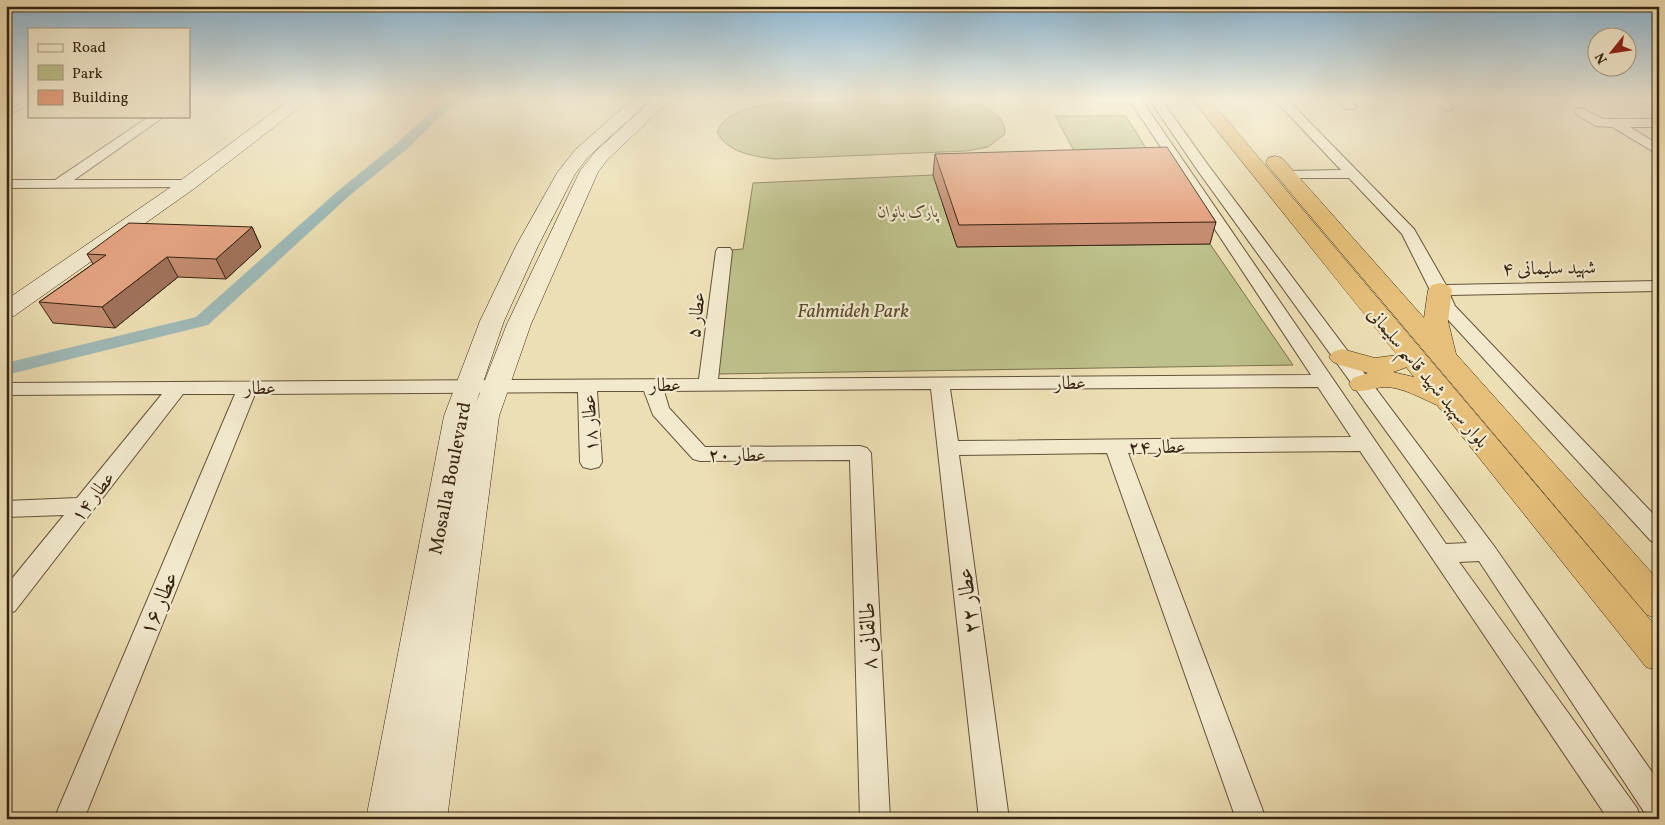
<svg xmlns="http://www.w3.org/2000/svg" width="1665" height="825" font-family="Vollkorn,Amiri,serif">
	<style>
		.green { fill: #bdc08a; stroke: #7a724e }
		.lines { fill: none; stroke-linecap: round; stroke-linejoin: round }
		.canal { fill: #9ebab8; fill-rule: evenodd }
		.lane-casing { stroke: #64533a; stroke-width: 2 }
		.street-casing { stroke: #64533a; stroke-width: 2 }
		.secondary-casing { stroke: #372411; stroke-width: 1 }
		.highway-casing { stroke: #372411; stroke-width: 1 }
		.lane { fill: #f3eace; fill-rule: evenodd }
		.street { fill: #f3eace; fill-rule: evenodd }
		.secondary { fill: #f3eace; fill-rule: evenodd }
		.highway { fill: #e6c07a; fill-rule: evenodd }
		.wall { fill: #c48c70; stroke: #372411 }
		.shaded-wall { fill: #a0725b; stroke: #372411 }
		.building { fill: #e4a382; stroke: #372411 }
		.labels { text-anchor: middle; stroke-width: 4.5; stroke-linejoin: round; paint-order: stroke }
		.far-park-label { font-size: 16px; font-style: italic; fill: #584b2f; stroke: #f3eace }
		.street-label { font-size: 19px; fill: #372411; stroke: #f3eace }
		.park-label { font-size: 19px; font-style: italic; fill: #584b2f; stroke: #f3eace }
		.near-street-label { font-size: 22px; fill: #372411; stroke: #f3eace }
	</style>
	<rect width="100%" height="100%" fill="#eddfb4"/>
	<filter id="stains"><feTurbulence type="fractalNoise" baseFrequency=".004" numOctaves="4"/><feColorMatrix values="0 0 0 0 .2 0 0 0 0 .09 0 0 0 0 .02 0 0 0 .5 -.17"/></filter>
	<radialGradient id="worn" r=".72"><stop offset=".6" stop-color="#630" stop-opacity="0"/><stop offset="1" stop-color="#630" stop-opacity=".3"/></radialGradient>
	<path class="green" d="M944,99C966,102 1005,105 1005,134L988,147L966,151L774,159C753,156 728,153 717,132C726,111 750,108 770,104Z
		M1055,116H1126L1152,158H1078Z
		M933,175L957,247L1210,244L1293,365L717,374L731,250L743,249L753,183Z"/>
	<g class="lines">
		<path class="canal" d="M445,99H458L407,149L349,196L208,325L6,375V363L196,317L339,190L397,143Z"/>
		<g class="lane-casing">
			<path id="lane" d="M29,99V104L6,116V111Z"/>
		</g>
		<g class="street-casing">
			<path id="street" d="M1129,99H1141L1446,544L1467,543L1198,171L1149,99H1161L1208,165L1494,546L1659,782V819L1648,818L1479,561L1459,562L1637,808L1641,819H1608L1360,451L1128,453L1266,819H1236L1107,453L959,455L1009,819H979L931,389L664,391L669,408L705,447L860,446L867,448L871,453L890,819H860L850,460L700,461L693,459L653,415L644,391H597L602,462L599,467L591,469L583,467L580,462L578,392L255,394L84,819H54L235,394H183L15,611L6,614V586L64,515L6,517V501L77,498L162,394L6,395V383L699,379L716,251L718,248H730L732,251L718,379L1311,375ZM1318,387L1351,437L958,441L950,389Z
				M1274,99H1287L1414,229L1446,285L1659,281V291L1450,295L1455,306L1659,520V544L1651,541L1441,312L1402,234L1349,178H1282L1280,175L1282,172L1287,171L1341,170Z
				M1335,99H1348L1356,106L1354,109H1346Z
				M1432,99H1445L1454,107L1448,111L1444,110Z
				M1545,99H1566C1562,104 1549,104 1545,99Z
				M1638,99H1653L1659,102V111Z
				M1581,108L1603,119H1659V127H1630L1659,145V155L1612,127L1596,126L1577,115L1575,112L1577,109Z
				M150,116H165L74,180H188L193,181L195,184L193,187L6,188V180H55Z"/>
		</g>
		<g class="secondary-casing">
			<path id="secondary" d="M291,99H310L195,188L14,316L6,318V300L181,180Z
				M633,99H651L587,158L575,174L538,246L504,321L476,403L507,324L580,171L595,152L653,99H671L607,160L598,172L531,324L499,416L447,819H366L444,416L480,321L516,246L557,173L575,150Z"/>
		</g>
		<g class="highway-casing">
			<path id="highway" d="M1192,99H1209L1659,630V671L1646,667L1437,405C1420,398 1403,387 1384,387C1372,388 1364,393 1353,390L1349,384L1353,378L1368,373L1340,365L1333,362L1329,357L1333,352L1342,349L1375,358L1397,355ZM1406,367L1414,377L1393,372L1405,368Z
				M1275,156L1282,158L1424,318L1428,290L1432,285L1440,283L1448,285L1452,290L1448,321L1456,354L1659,581V619L1647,615L1268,166L1266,162L1268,158Z"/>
		</g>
		<use href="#lane" class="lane"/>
		<use href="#street" class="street"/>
		<use href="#secondary" class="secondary"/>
		<use href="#highway" class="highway"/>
	</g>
	<path class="wall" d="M935,154L1216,222L1210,244L957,247L933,175Z
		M252,227L261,247L226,279L178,277L115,328L53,323L39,302L93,264L87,254Z"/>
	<path class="shaded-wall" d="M252,227L261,247L226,279L216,259Z
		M167,257L178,277L115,328L102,307Z"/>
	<path class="building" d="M1167,147L1216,222L959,225L935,154Z
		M129,223L252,227L216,259L167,257L102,307L39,302L106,255L87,254Z"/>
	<linearGradient id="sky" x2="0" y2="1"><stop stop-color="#8ab6d5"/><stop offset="0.46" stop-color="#f7f1dd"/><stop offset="1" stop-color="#f7f1dd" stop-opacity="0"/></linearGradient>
	<rect width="1665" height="215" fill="url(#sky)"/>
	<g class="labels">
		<g class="far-park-label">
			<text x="908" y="217">پارک بانوان</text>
		</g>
		<g class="street-label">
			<text transform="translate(1549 267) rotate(-1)" y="7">شهید سلیمانی ۴</text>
			<text transform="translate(695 315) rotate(-83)" y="7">عطار ۵</text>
			<text transform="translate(1429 377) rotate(50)" y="7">بلوار سپهبد شهید قاسم سلیمانی</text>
			<text x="1070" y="389">عطار</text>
			<text x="665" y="391">عطار</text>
			<text x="260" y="394">عطار</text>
			<text transform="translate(589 423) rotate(-93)" y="7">عطار ۱۸</text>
			<text transform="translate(1157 446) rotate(-1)" y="7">عطار ۲۴</text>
			<text x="737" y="461">عطار ۲۰</text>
			<text transform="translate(449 478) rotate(-79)" y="7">Mosalla Boulevard</text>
			<text transform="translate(92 496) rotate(-52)" y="7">عطار ۱۴</text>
		</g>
		<g class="park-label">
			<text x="853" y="317">Fahmideh Park</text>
		</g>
		<g class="near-street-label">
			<text transform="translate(967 601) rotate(-97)" y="8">عطار ۲۲</text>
			<text transform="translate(158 603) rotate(-67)" y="8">عطار ۱۶</text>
			<text transform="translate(867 636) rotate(-92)" y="8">طالقانی ۸</text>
		</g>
	</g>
	<rect width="1665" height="825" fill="none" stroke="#eddfb4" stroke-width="25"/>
	<rect x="8" y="8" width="1650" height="810" fill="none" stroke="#372411" stroke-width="2.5"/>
	<rect x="12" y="12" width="1640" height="800" fill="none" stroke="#372411"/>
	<rect x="28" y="28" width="162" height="90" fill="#f3eace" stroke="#a89b82"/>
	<rect x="38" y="44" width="25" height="8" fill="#f3eace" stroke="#a89b82"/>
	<text x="72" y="52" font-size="15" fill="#372411">Road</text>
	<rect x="38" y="65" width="25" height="15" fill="#bdc08a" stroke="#a89b82"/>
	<text x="72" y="78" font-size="15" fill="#372411">Park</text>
	<rect x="38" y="90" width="25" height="15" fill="#e4a382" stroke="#a89b82"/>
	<text x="72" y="102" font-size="15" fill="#372411">Building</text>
	<g transform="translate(1612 52) rotate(240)"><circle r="24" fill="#f3eace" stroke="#a89b82"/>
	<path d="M0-4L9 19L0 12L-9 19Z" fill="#8f2418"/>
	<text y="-8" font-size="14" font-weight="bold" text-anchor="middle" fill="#372411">N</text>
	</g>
	<rect width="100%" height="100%" filter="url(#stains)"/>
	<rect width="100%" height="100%" fill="url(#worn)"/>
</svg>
